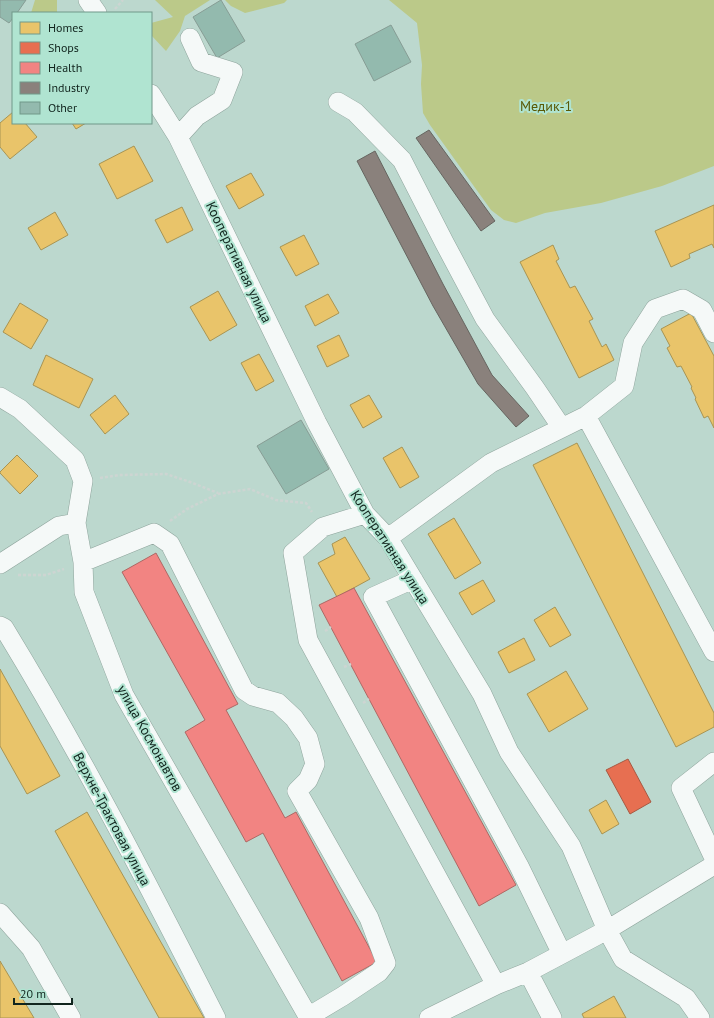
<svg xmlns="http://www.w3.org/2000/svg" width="714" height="1018" font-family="'PT Sans',sans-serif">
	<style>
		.green { fill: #bbc989 }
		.homes { fill: #e9c46a; stroke: #a89453 }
		.shops { fill: #e76f51; stroke: #a75942 }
		.health { fill: #f28482; stroke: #ae6864 }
		.industry { fill: #8a817c; stroke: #666560 }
		.building { fill: #93baae; stroke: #879d95 }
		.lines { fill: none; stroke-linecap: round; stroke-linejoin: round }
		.minor-casing { stroke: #8ea49c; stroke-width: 20 }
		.path { stroke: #cdd5d2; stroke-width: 2.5; stroke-dasharray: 3 2; stroke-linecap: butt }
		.minor { stroke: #f5f9f8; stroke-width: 19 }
		.labels { text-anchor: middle; stroke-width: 4; stroke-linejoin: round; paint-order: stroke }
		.park-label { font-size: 14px; fill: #595905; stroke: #b0e4d1 }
		.street-label { font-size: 14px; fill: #11251e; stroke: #b0e4d1 }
	</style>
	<rect width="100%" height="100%" fill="#bcd8ce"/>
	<path class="green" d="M35,0H57V13H31Z
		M155,0H210L185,16L180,31L166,51L151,35V23L173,17Z
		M225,0H287L284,3L245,13L231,6Z
		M389,0H714V166L662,186L601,203L545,213L516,223L504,220L491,210L430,125L423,113L421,84L422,65L417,23Z"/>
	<path class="homes" d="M13,112V123H25L37,137L10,159L0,147V123Z
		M72,123H86L76,129Z
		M134,146L153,181L117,199L99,164Z
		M251,173L264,195L239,209L226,186Z
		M714,205V248L712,244L689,254L690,258L671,267L655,231Z
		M182,207L193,230L167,243L155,220Z
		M55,212L68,235L41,250L28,228Z
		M304,235L319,264L296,276L280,247Z
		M553,245L559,259L556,261L570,288L575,286L593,319L589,321L602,347L606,344L614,360L579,378L520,262Z
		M218,291L237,325L210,341L190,307Z
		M328,294L339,313L315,326L305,306Z
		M20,303L48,320L31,349L3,332Z
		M691,313L714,356V428L708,416L704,418L695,399L696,398L691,388L692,387L681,366L677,367L667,348L670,346L661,329Z
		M339,335L349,356L327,367L317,346Z
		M259,354L274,381L256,391L241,363Z
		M46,355L93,379L79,408L33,385Z
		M115,395L129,414L105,434L90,415Z
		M369,395L382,417L363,428L350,405Z
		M577,443L714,713V727L676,747L533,465Z
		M402,447L419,477L400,488L383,458Z
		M17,455L38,476L20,494L0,473V472Z
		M454,518L481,563L455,579L428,534Z
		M345,537L370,579L337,597L318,563L335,554L332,544Z
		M483,580L495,601L472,615L459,593Z
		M555,607L571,635L550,647L534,620Z
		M524,638L535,660L509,673L498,652Z
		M0,669L60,776L27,794L0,746Z
		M566,671L588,709L549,732L527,694Z
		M606,800L619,824L602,834L589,810Z
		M87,812L204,1018H159L55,831Z
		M0,961L34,1018H0Z
		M614,996L626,1018H584L582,1014Z"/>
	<path class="shops" d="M628,759L651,802L630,814L606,770Z"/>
	<path class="health" d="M156,553L238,704L226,710L285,818L296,812L377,962L342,981L263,833L246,842L185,732L205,720L122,572Z
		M354,588L516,885L479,906L319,605Z"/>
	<path class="industry" d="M429,130L495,221L481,231L416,138Z
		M375,151L443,284L492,375L529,416L516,427L478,384L433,306L357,161Z"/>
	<path class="building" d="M0,0H26L17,13H13V18L9,23L0,17Z
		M221,0L245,41L217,58L193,17Z
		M391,25L411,62L374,81L355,44Z
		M301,420L329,469L286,494L257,446Z"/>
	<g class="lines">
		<g class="minor-casing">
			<path id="minor" d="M88,0L97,13
				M151,94L178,137L317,423L365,514L388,538L482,694L509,752L571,846L607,930L623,959L686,998L700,1018
				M338,102L355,112L402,160L444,242L485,319L535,388L562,428
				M178,137L197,116L222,100L233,72L201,62L190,38
				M0,397L20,409L75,460L83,481L76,523L83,562L84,592L124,695L309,1018
				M586,416L714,652
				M365,514L323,527L293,553L308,640L496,985
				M388,538L491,463L586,416L624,386L633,343L655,309L683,299L702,310L714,333
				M83,562L154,533L170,544L244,690L253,696L278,703L294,718L308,738L315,764L308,780L297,791L369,918L386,963L379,972L343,996L308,1017
				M0,564L59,526L76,523
				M413,579L373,597L519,866L562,954
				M0,626L4,628C81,754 149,886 216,1018
				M714,762L681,788L714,858
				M0,913L31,948L71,1018
				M528,972L552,1018
				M429,1018L496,985L528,972L562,954L607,930L714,865"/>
		</g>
		<path class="path" d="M115,9L123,0
			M100,478L119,475L166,474L190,482L218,493
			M170,521L187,509L218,494L250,489L276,500L306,503L312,512
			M18,575H46L64,569
			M325,631L331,627
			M344,667L351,664
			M363,703L369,699"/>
		<use href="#minor" class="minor"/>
	</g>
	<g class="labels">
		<g class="park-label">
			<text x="546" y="111">Медик-1</text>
		</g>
		<g class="street-label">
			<text transform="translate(239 262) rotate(64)" y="5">Кооперативная улица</text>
			<text transform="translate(390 547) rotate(57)" y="5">Кооперативная улица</text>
			<text transform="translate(150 738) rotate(61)" y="5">улица Космонавтов</text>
			<text transform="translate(112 819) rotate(62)" y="5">Верхне-Трактовая улица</text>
		</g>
	</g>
	<rect x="12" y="12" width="140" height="112" fill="#b0e4d1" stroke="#709889"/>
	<rect x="20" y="22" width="20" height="12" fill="#e9c46a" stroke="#709889"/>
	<text x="48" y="32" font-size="12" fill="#11251e">Homes</text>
	<rect x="20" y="42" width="20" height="12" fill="#e76f51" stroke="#709889"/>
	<text x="48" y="52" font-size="12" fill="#11251e">Shops</text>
	<rect x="20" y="62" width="20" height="12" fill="#f28482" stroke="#709889"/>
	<text x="48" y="72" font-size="12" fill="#11251e">Health</text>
	<rect x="20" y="82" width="20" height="12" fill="#8a817c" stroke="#709889"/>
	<text x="48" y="92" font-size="12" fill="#11251e">Industry</text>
	<rect x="20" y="102" width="20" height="12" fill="#93baae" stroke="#709889"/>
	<text x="48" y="112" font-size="12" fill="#11251e">Other</text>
	<path d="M14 998v6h58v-6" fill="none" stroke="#11251e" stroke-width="2"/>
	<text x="20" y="998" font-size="12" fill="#11251e" stroke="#b0e4d1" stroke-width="3" paint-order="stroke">20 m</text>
</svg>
